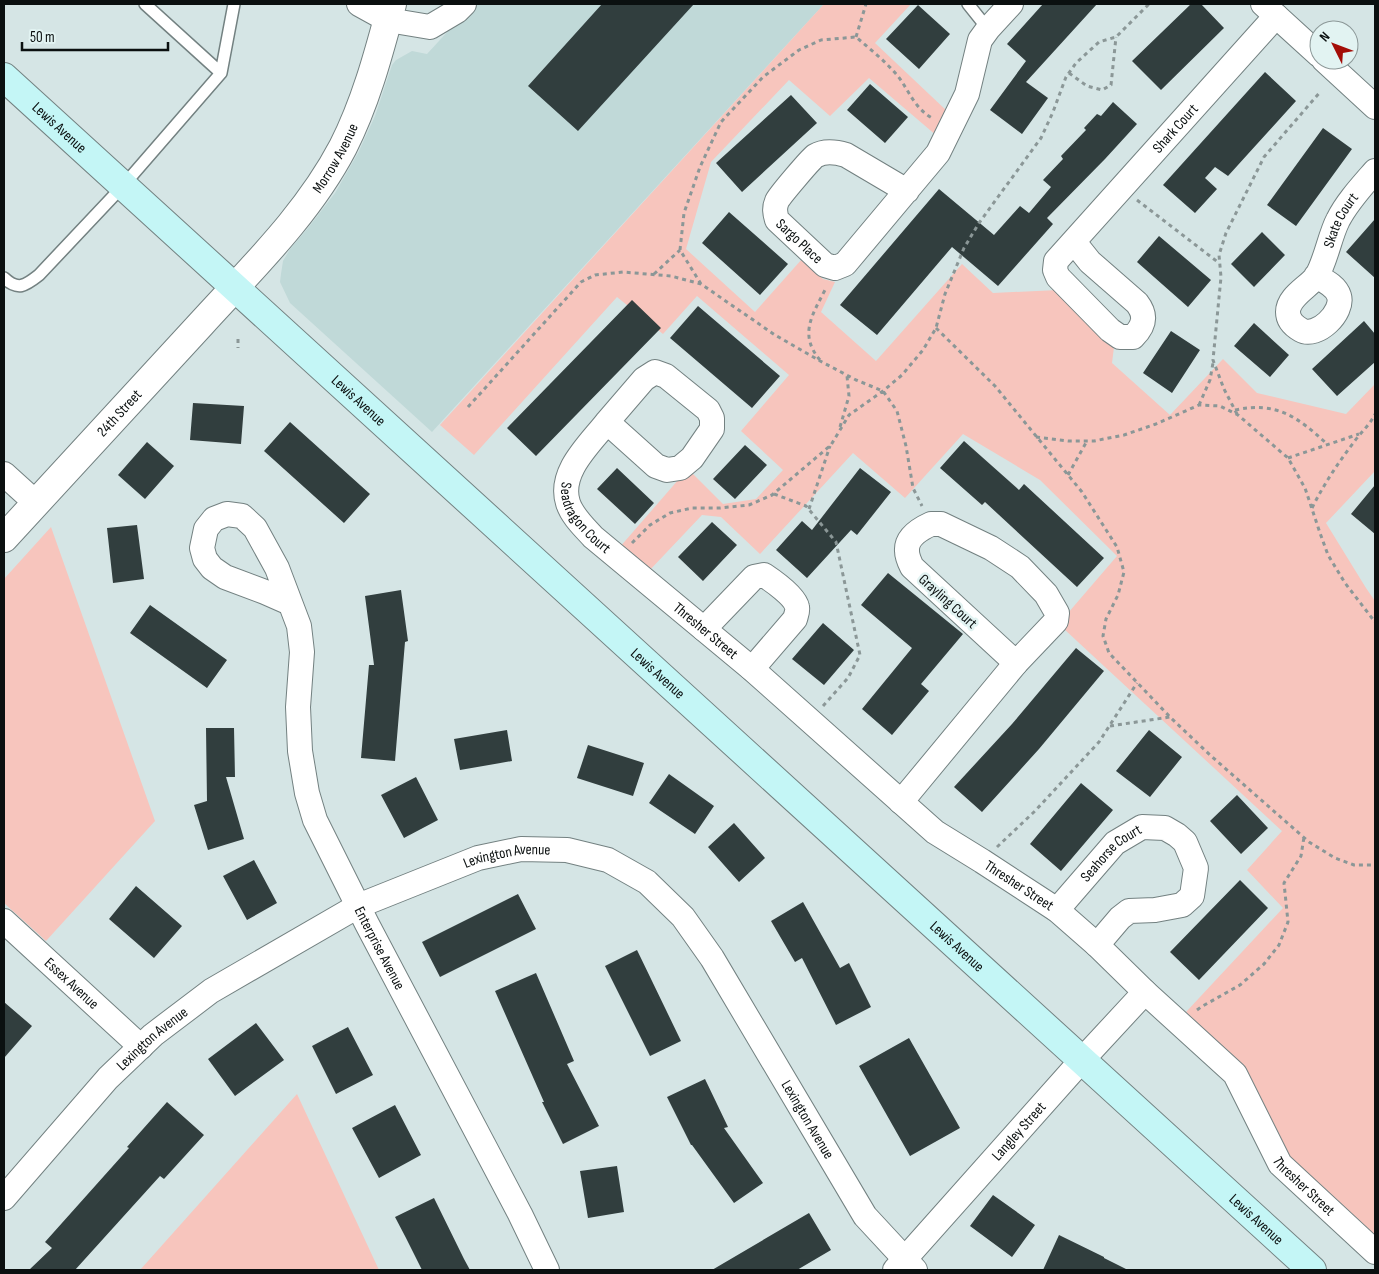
<svg xmlns="http://www.w3.org/2000/svg" width="1379" height="1274" font-family="'Sofia Sans Condensed',sans-serif">
	<style>
		.built { fill: #c0d9d8 }
		.green { fill: #f7c5bd }
		.building { fill: #313e3e }
		.lines { fill: none; stroke-linecap: round; stroke-linejoin: round }
		.service-casing { stroke: #738181; stroke-width: 14 }
		.minor-casing { stroke: #738181; stroke-width: 26 }
		.tertiary-casing { stroke: #738181; stroke-width: 30 }
		.secondary-casing { stroke: #738181; stroke-width: 30 }
		.path { stroke: #8b9797; stroke-width: 3; stroke-dasharray: 4 4; stroke-linecap: butt }
		.service { stroke: #fff; stroke-width: 11 }
		.minor { stroke: #fff; stroke-width: 24 }
		.tertiary { stroke: #fff; stroke-width: 28 }
		.secondary { stroke: #c4f6f6; stroke-width: 28 }
		.labels { text-anchor: middle; stroke-width: 5; stroke-linejoin: round; paint-order: stroke }
		.street-label { font-size: 15px; fill: #0b1010; stroke: #e2f3f2 }
	</style>
	<rect width="100%" height="100%" fill="#d5e5e5"/>
	<path class="built" d="M473,4H824L432,432L290,303L280,282L281,274L283,261L290,249L308,228L335,193L358,153L375,116L392,65L396,60L412,51L427,54Z"/>
	<path class="green" d="M824,4H911L875,43L948,112L937,136L869,78L830,116L789,80L711,162L686,249L755,312L802,259L823,279L835,282L821,312L876,361L962,264L993,293L1058,290L1114,347L1112,363L1170,415L1223,359L1257,393L1346,414L1375,384V471L1326,523L1366,588L1375,601V1238L1296,1166L1286,1153L1245,1071L1239,1062L1186,1012L1283,908L1247,870L1282,831L1064,629L1068,613L1117,556L1040,480L963,434L905,498L853,453L760,554L721,517L702,515L648,572L619,548L679,479L692,473L723,504L756,499L783,470L741,431L789,375L697,296L663,334L617,297L474,455L440,425Z
		M51,527L155,821L46,941L4,903V579Z
		M297,1094L379,1270H140Z"/>
	<path class="building" d="M602,4H694L578,131L528,86Z
		M1043,4H1097L1026,82L1048,98L1022,134L990,110L1026,61L1007,44Z
		M1191,4H1201L1224,28L1161,90L1132,61Z
		M918,5L950,34L919,69L886,39Z
		M1265,72L1296,101L1228,176L1215,167L1205,178L1217,189L1195,213L1163,185Z
		M870,84L908,117L885,143L847,110Z
		M791,95L817,123L742,192L716,163Z
		M1113,102L1137,124L1105,159L1047,218L1053,224L998,286L952,247L877,335L840,305L939,189L994,235L1020,206L1029,213L1051,187L1043,180L1063,159L1061,156L1086,130L1084,128L1097,114L1101,116Z
		M1323,128L1352,149L1296,226L1267,205Z
		M729,212L788,264L760,295L702,243Z
		M1375,219V278L1346,252Z
		M1262,232L1285,255L1254,287L1231,264Z
		M1159,236L1211,280L1188,307L1137,262Z
		M632,300L661,328L536,456L507,428Z
		M698,306L780,376L752,408L670,338Z
		M1364,321L1375,334V362L1337,396L1312,369Z
		M1254,323L1289,355L1270,377L1234,346Z
		M1171,331L1200,350L1172,393L1143,373Z
		M193,403L244,406L241,444L190,440Z
		M290,422L370,494L344,523L264,451Z
		M964,441L1019,490L1024,484L1104,558L1077,587L985,502L982,505L940,468Z
		M147,442L174,466L145,499L118,475Z
		M745,445L767,465L735,499L713,479Z
		M617,468L654,503L635,524L597,489Z
		M860,468L891,492L857,535L851,530L807,578L776,550L802,521L812,530Z
		M1375,485V534L1351,514Z
		M712,522L737,545L703,581L678,557Z
		M137,525L144,579L113,583L107,528Z
		M888,573L963,634L921,684L929,691L892,735L862,709L912,648L861,605Z
		M401,590L408,641L405,642L395,761L361,758L369,665H374L365,596Z
		M150,605L227,660L207,688L130,633Z
		M823,623L854,650L824,685L792,659Z
		M1076,648L1104,671L1039,749L982,812L954,787L1012,724Z
		M206,728H234L235,777H226L244,839L208,850L194,805L207,801Z
		M507,730L512,761L460,770L454,739Z
		M1149,730L1182,757L1150,797L1116,771Z
		M588,745L644,763L633,796L577,778Z
		M669,774L714,806L695,834L649,803Z
		M416,777L438,820L404,838L381,795Z
		M1081,783L1113,810L1061,871L1030,844Z
		M1237,795L1268,828L1241,854L1210,821Z
		M734,823L765,858L739,882L708,847Z
		M254,860L277,903L247,920L223,876Z
		M1240,880L1268,908L1199,980L1170,952Z
		M136,886L182,926L154,958L109,919Z
		M518,894L536,929L440,977L422,942Z
		M803,902L840,968L849,963L871,1007L836,1025L802,958L795,962L771,921Z
		M637,950L681,1041L650,1056L605,966Z
		M536,973L574,1061L567,1064L599,1126L563,1144L542,1102H544L495,991Z
		M4,1002L32,1026L4,1058Z
		M256,1023L284,1060L235,1096L208,1059Z
		M348,1027L373,1075L336,1094L312,1046Z
		M909,1038L960,1128L910,1156L859,1066Z
		M705,1079L728,1127L724,1128L763,1183L734,1203L692,1145H691L667,1097Z
		M167,1102L204,1135L164,1179L160,1176L75,1270H29L52,1248L45,1242L129,1148L127,1147Z
		M395,1105L421,1155L379,1178L352,1128Z
		M617,1166L624,1212L588,1218L580,1171Z
		M993,1195L1035,1225L1012,1257L970,1226Z
		M434,1198L464,1259L470,1270H422L406,1238L395,1217Z
		M809,1213L831,1250L797,1270H712Z
		M1059,1235L1104,1257V1258L1128,1270H1043Z"/>
	<g class="lines">
		<g class="service-casing">
			<path id="service" d="M145,4L221,73
				M968,4L988,29
				M4,278C18,291 25,286 39,275L122,187L221,73L234,4"/>
		</g>
		<g class="minor-casing">
			<g id="minor">
				<path d="M359,4L388,20L430,27L457,11L464,4"/>
				<path d="M1263,4L1319,55"/>
				<path d="M1324,60L1375,107"/>
				<path id="s1" d="M907,191L846,155C836,152 825,150 815,156C810,160 780,195 777,201C774,208 775,213 777,220L825,265L835,268L845,264L938,153L967,94L980,40L988,29L1011,4"/>
				<path id="s2" d="M1074,242L1090,262L1137,303C1147,316 1144,326 1133,337H1120L1110,330L1058,277L1055,270L1056,261L1276,16"/>
				<path id="s3" d="M1316,276C1325,281 1336,286 1339,296C1344,312 1317,339 1301,330C1294,326 1288,320 1288,312C1288,297 1307,288 1316,277C1325,264 1330,235 1338,220C1347,202 1362,186 1375,171"/>
				<path id="s4" d="M607,422L644,379L655,372L666,376L708,410L712,418V429L692,458L680,468L667,470L656,466L607,422C590,444 558,472 568,503C572,516 584,527 593,537L752,669L935,832L982,861L1057,910L1097,945L1145,992L1235,1074L1280,1164L1375,1252"/>
				<path d="M4,474L36,503"/>
				<path d="M931,524H941L991,548L1020,567L1046,594L1057,613L1056,621L1016,663L912,567C910,563 907,556 907,551C906,537 920,529 931,524Z"/>
				<path id="s5" d="M290,603L265,592L225,577L212,568L205,559L202,548L206,529L214,519L227,514L242,516L255,528L277,568L299,626L302,652L298,707L300,751L307,793L315,820L367,924L520,1214L547,1270"/>
				<path d="M704,629L754,577L764,575C773,581 795,596 797,607C798,611 796,615 795,619L752,669"/>
				<path d="M901,802L1016,663"/>
				<path id="s6" d="M1057,910L1115,843L1142,827L1165,828L1177,835L1185,842L1196,868L1192,896L1182,905L1155,910L1129,911L1120,918L1097,945"/>
				<path id="s7" d="M4,921L141,1047"/>
				<path id="s8" d="M4,1198L108,1078L153,1035L211,991L358,906L478,858L521,849L567,850L608,860L647,882L683,917L712,958L865,1216L915,1270"/>
				<path id="s9" d="M895,1270L1082,1060L1145,992"/>
			</g>
		</g>
		<g class="tertiary-casing">
			<g id="tertiary">
				<path id="s10" d="M4,538C70,466 136,395 201,324C252,268 308,214 343,147C366,102 379,52 392,4"/>
			</g>
		</g>
		<g class="secondary-casing">
			<g id="secondary">
				<path id="s11" d="M4,77L1312,1270"/>
			</g>
		</g>
		<path class="path" d="M856,37L866,4
			M1069,73L1087,86L1102,90L1111,85L1116,37
			M1137,200L1219,263
			M654,274L680,250
			M701,284L680,250L684,213L700,167L721,122L763,77L799,50L821,40L856,37C870,49 885,61 897,75C909,90 914,108 932,118
			M936,328L995,386L1082,492L1117,547L1124,572L1118,595L1106,619L1103,636L1109,653L1170,717L1210,755L1309,842L1335,858L1354,865H1375
			M238,339V348
			M820,360C798,334 813,314 826,288
			M1199,405L1210,380L1213,363
			M468,407L581,282L595,275L623,272L671,276L701,284L775,335L822,362L856,380L883,391L897,411L906,446L913,488L922,506
			M1235,410C1276,401 1298,417 1327,444
			M1237,414L1224,389L1213,360L1221,277L1219,255L1226,233L1264,157L1321,91
			M840,427L849,396L847,376
			M1036,437L1068,441H1094L1124,435L1156,424L1199,405L1220,406L1238,415L1288,458L1305,488L1320,533L1328,555L1345,583L1375,622
			M1288,458L1359,434
			M1068,475L1087,441
			M774,494L806,506L836,542L860,655L848,678L823,706
			M1312,508C1324,484 1338,463 1354,442C1361,432 1370,425 1375,414
			M809,509L830,446
			M632,543L650,525L670,513L692,508H720L749,505L772,495L831,445L849,415L883,391L902,375L923,350L936,328L945,294L964,248L979,223L1041,138L1053,112L1066,77L1076,63L1099,42L1116,37L1149,4
			M1110,726L1170,717
			M997,847L1035,811L1099,742L1137,683
			M1197,1010L1201,1007L1240,985L1264,964L1279,945L1288,922L1284,883L1301,856L1304,837"/>
		<use href="#service" class="service"/>
		<use href="#minor" class="minor"/>
		<use href="#tertiary" class="tertiary"/>
		<use href="#secondary" class="secondary"/>
	</g>
	<g class="labels">
		<g class="street-label">
			<text dy="5" stroke="none"><textPath href="#s11" startOffset="75">Lewis Avenue</textPath></text>
			<text dy="5" stroke="none"><textPath href="#s2" startOffset="421">Shark Court</textPath></text>
			<text dy="5" stroke="none"><textPath href="#s10" startOffset="505">Morrow Avenue</textPath></text>
			<text dy="5" stroke="none"><textPath href="#s3" startOffset="222">Skate Court</textPath></text>
			<text dy="5" stroke="none"><textPath href="#s1" startOffset="212">Sargo Place</textPath></text>
			<text dy="5" stroke="none"><textPath href="#s11" startOffset="480">Lewis Avenue</textPath></text>
			<text dy="5" stroke="none"><textPath href="#s10" startOffset="170">24th Street</textPath></text>
			<text dy="5" stroke="none"><textPath href="#s4" startOffset="412">Seadragon Court</textPath></text>
			<text transform="translate(948 601) rotate(42)" y="5">Grayling Court</text>
			<text dy="5" stroke="none"><textPath href="#s4" startOffset="580">Thresher Street</textPath></text>
			<text dy="5" stroke="none"><textPath href="#s11" startOffset="885">Lewis Avenue</textPath></text>
			<text dy="5" stroke="none"><textPath href="#s6" startOffset="79">Seahorse Court</textPath></text>
			<text dy="5" stroke="none"><textPath href="#s8" startOffset="622">Lexington Avenue</textPath></text>
			<text dy="5" stroke="none"><textPath href="#s4" startOffset="985">Thresher Street</textPath></text>
			<text dy="5" stroke="none"><textPath href="#s5" startOffset="635">Enterprise Avenue</textPath></text>
			<text dy="5" stroke="none"><textPath href="#s11" startOffset="1290">Lewis Avenue</textPath></text>
			<text dy="5" stroke="none"><textPath href="#s7" startOffset="92">Essex Avenue</textPath></text>
			<text dy="5" stroke="none"><textPath href="#s8" startOffset="218">Lexington Avenue</textPath></text>
			<text dy="5" stroke="none"><textPath href="#s8" startOffset="1058">Lexington Avenue</textPath></text>
			<text dy="5" stroke="none"><textPath href="#s9" startOffset="186">Langley Street</textPath></text>
			<text dy="5" stroke="none"><textPath href="#s4" startOffset="1405">Thresher Street</textPath></text>
			<text dy="5" stroke="none"><textPath href="#s11" startOffset="1695">Lewis Avenue</textPath></text>
		</g>
	</g>
	<rect width="1379" height="1274" fill="none" stroke="#0b1010" stroke-width="10"/>
	<g transform="translate(1334 45) rotate(312)"><circle r="24" fill="#e2f3f2" stroke="#8c9898"/>
	<path d="M0-4L9 19L0 12L-9 19Z" fill="#a40d07"/>
	<text y="-8" font-size="14" font-weight="bold" text-anchor="middle" fill="#0b1010">N</text>
	</g>
	<path d="M22 42v8h146v-8" fill="none" stroke="#0b1010" stroke-width="2.5"/>
	<text x="30" y="42" font-size="15" fill="#0b1010" stroke="#e2f3f2" stroke-width="4" paint-order="stroke">50 m</text>
</svg>
